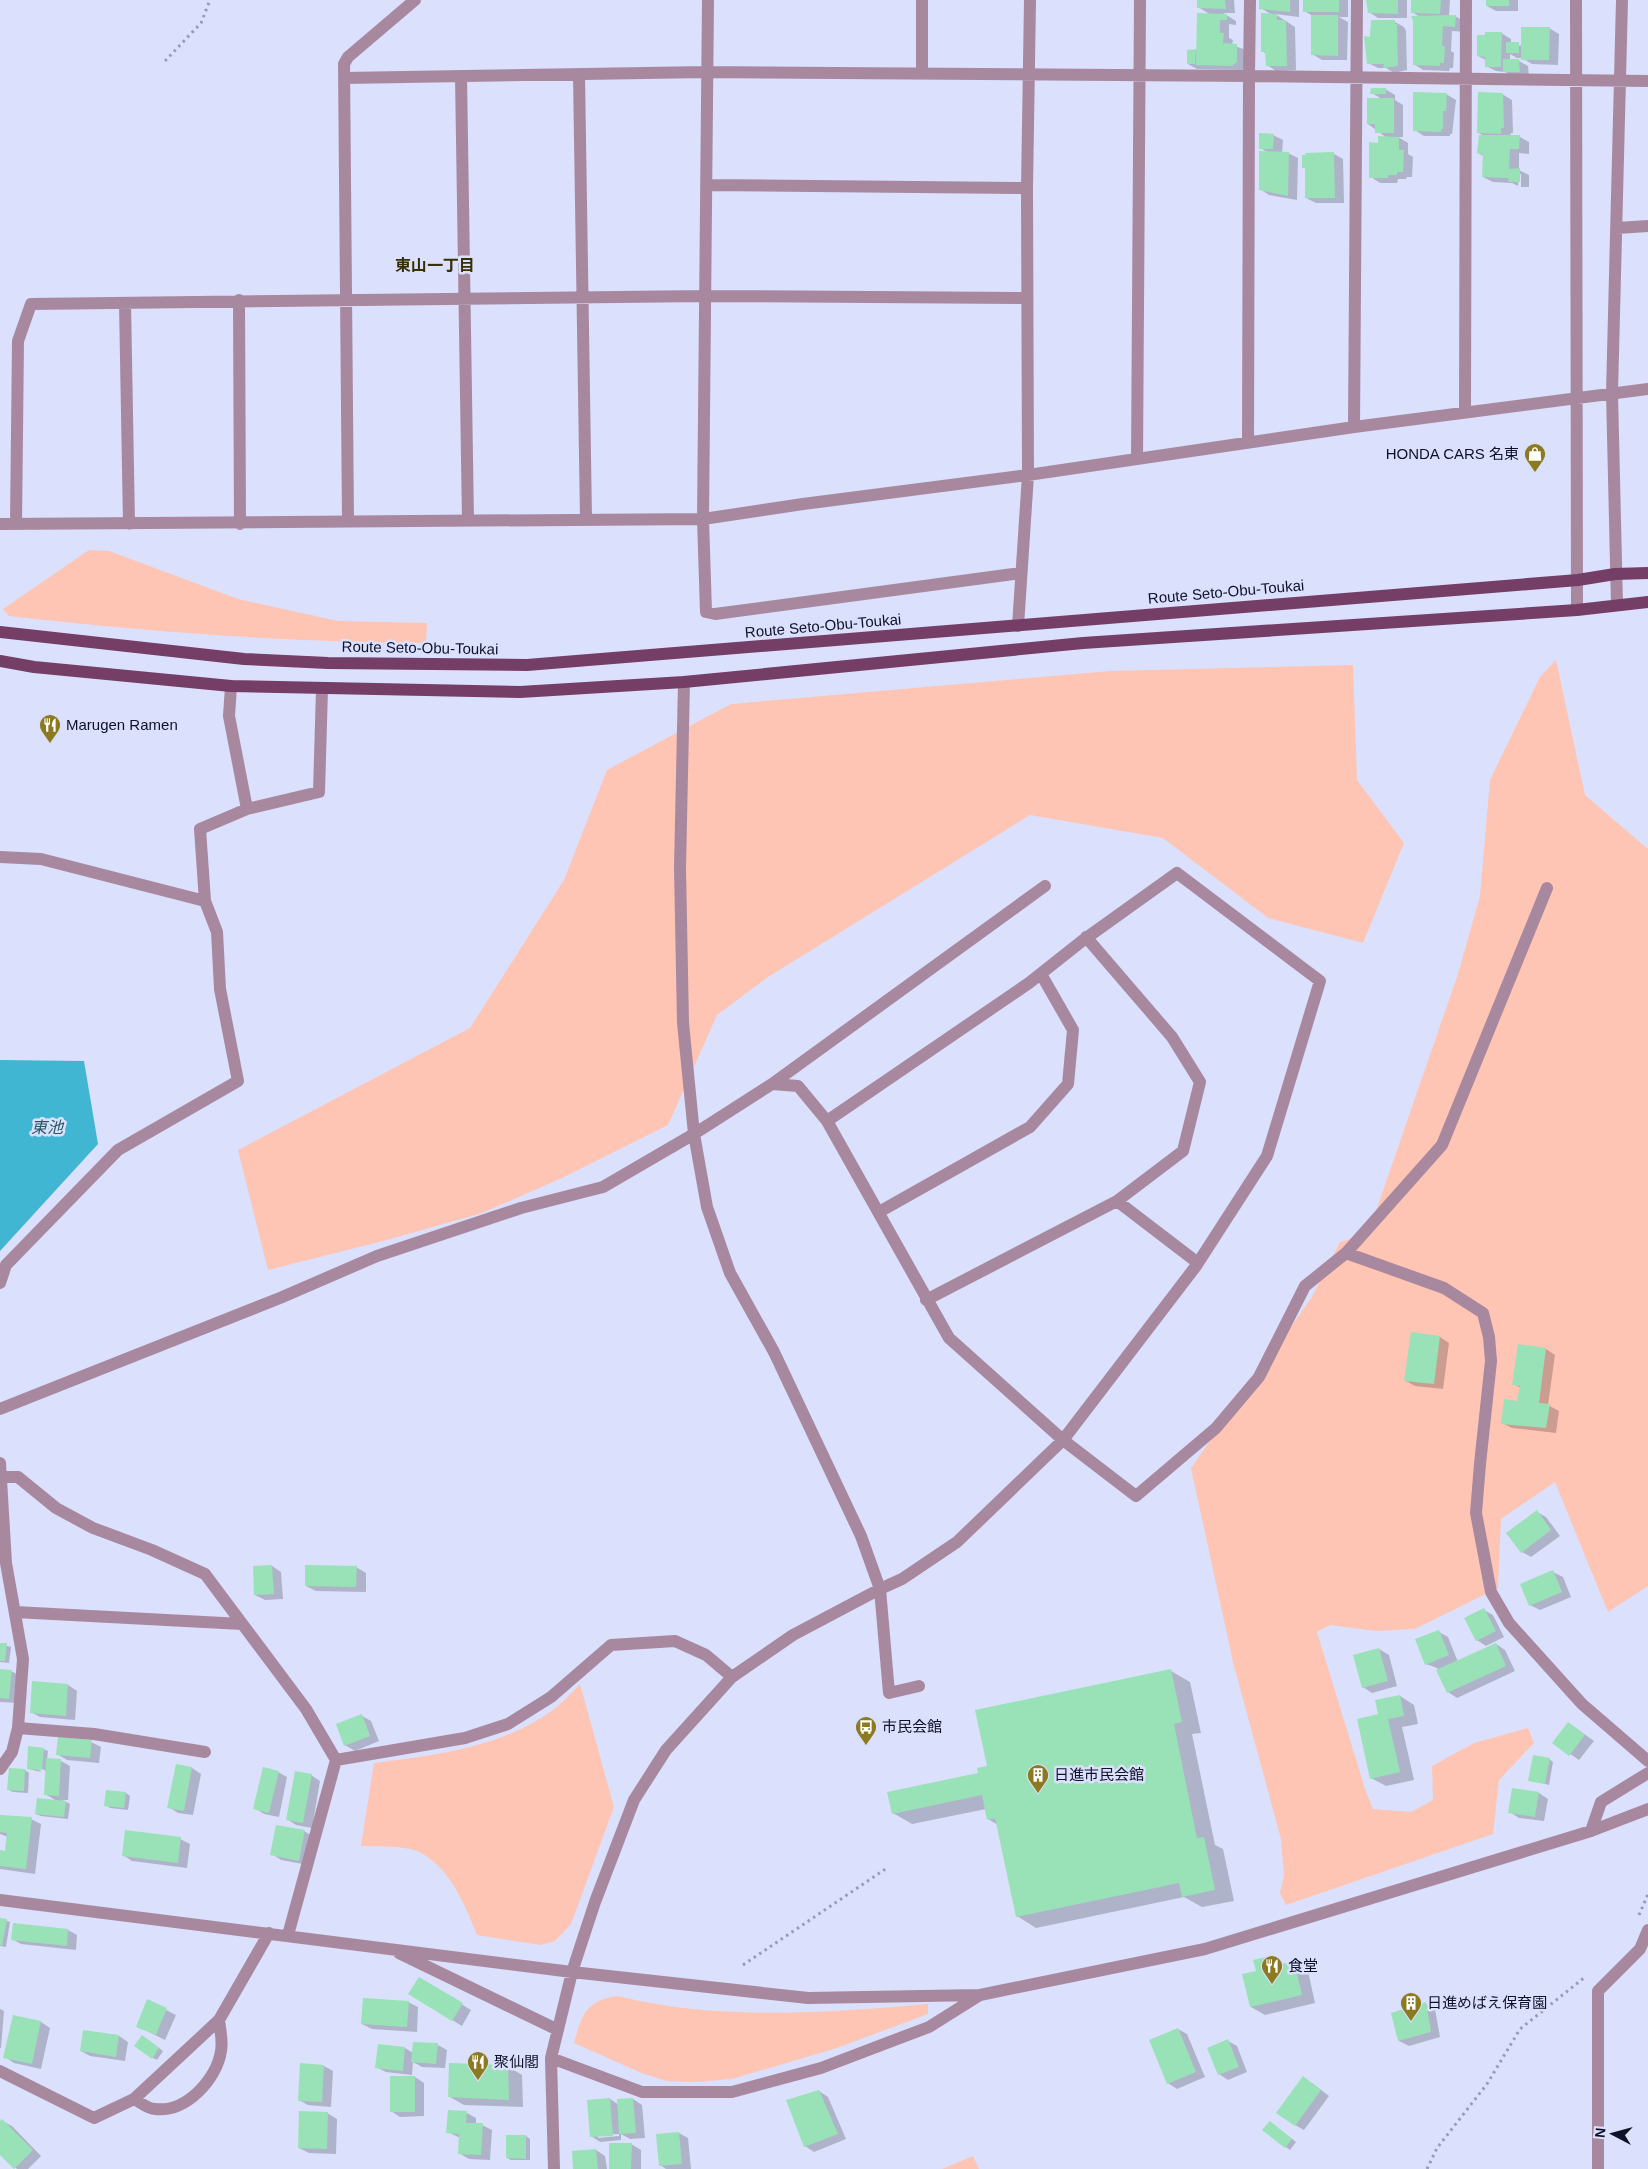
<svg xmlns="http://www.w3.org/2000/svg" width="1648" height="2169" font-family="Helvetica,'Noto Sans JP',sans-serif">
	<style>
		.green { fill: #fec5b4 }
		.water { fill: #41b6d2 }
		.shadow { fill: #0003; fill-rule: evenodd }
		.building { fill: #99e1b6 }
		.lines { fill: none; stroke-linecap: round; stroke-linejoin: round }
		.path { stroke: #979bb5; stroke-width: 3; stroke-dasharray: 2.5 4; stroke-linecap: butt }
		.minor { stroke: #a8889f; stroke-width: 12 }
		.major { stroke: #743e66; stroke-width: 12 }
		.labels { text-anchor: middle; stroke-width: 5; stroke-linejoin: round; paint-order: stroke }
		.poi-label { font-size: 15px; fill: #0f1128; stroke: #dbe0fc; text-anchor: start }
		.street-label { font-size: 15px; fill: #0f1128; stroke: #dbe0fc }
		.neighbourhood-label { font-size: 16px; font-weight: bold; fill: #372f03; stroke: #dbe0fc }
		.water-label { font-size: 16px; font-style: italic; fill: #285864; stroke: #dbe0fc }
	</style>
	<rect width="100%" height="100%" fill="#dbe0fc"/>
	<path class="green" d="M89,550L109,551L238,599L338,621L427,623L426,643C286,642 148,632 9,616L3,609Z
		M1556,660L1585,795L1648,849V1586L1608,1612L1555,1482L1501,1519L1498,1588L1415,1629L1376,1631L1330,1625L1317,1632L1366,1792L1373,1809L1411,1812L1433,1800L1432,1766L1474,1743L1528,1728L1534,1743L1499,1780L1493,1834L1286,1905L1280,1893L1284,1876L1281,1839L1233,1662L1191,1468L1312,1297L1340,1242L1368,1234L1458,974L1480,896L1490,780L1540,677Z
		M1353,665L1357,780L1404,843L1363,943L1268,918L1163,838L1030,815L768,977L717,1015L668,1125L562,1178L482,1213L387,1240L268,1270L238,1150L470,1028L564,880L607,770L731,704L1110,671Z
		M580,1684L614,1807L571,1924L555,1941L540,1945L477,1935C465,1905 450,1867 419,1852C405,1845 376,1847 361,1846L374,1763C437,1755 506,1747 558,1706C566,1699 573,1691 580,1684Z
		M617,1996C718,2021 825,2013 928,2004V2014L837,2048L732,2079L695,2082L667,2081L644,2074L574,2043C582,2014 586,2001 617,1996Z
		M973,2156L979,2169H942Z"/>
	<path class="water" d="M0,1060L84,1061L98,1144L0,1251Z"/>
	<path class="shadow" d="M1198,0H1234L1235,13H1223L1236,21V25L1229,24V38L1233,40L1232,45L1246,50V67L1242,70L1197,69L1188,64L1189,51L1198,50L1211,15L1198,7Z
		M1261,0H1299V17L1275,14L1295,27L1296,70L1276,71L1267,65L1266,54L1262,51L1272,15L1261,8Z
		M1305,0H1348V17H1339L1348,22L1347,60H1322L1312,54L1313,16L1304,11Z
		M1368,0H1407V18H1378L1369,12Z
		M1412,0H1450L1449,16H1455L1465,22V32L1452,31L1451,51L1454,53L1453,68H1450L1449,71L1423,70L1414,64L1420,17L1412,12Z
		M1487,0H1518V11H1496L1487,6Z
		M1395,22L1404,27L1406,31L1407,70L1394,73L1386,68H1378L1368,63L1371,39Z
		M1549,28L1559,34L1558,65L1532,64L1522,58H1517L1510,54V60L1519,61L1528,66L1529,77H1514L1505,72L1496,71L1486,66V60L1478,56L1501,33L1511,39V44L1523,46Z
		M1385,89L1395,95V100L1403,105V137H1398L1408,143V154L1413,157L1412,177H1407L1406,179H1398L1397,183H1380L1371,177L1379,144L1387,138L1368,124L1382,99L1372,93Z
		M1446,94L1456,100L1452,134H1450V136H1424L1415,130Z
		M1502,94L1512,100L1513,133H1511L1510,136L1520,137L1529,142V154L1519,153V170L1529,175V187H1521V174H1519L1518,186L1512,183L1493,182L1483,177L1484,156L1478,153L1484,136L1479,133Z
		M1273,135L1283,140L1282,153H1288L1298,158L1297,200L1269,195L1260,189L1269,153L1260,148Z
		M1334,154L1343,159L1344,203H1316L1306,198L1307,169L1303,167Z
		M1412,1333L1440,1337L1449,1343L1443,1389L1415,1386L1406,1381Z
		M1520,1345L1546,1349L1555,1355L1548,1405L1559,1411L1556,1433L1512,1428L1502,1423L1518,1402L1521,1388L1514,1384Z
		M1537,1512L1546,1517L1560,1536L1531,1557L1522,1552Z
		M272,1566L281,1572L283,1599L265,1600L255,1595Z
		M356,1567L366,1573V1592L316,1591L306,1586Z
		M1553,1572L1563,1577L1571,1597L1540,1610L1530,1605Z
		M1484,1610L1493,1615L1504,1637L1486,1646L1477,1640Z
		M1439,1632L1448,1637L1458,1662L1496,1644L1505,1650L1515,1671L1457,1698L1448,1692L1437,1668L1426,1664Z
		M0,1644L11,1647L9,1663L0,1662Z
		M1379,1649L1389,1655L1397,1686L1372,1693L1363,1687Z
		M0,1670L11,1671L21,1676L18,1703L0,1702Z
		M1171,1671L1190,1682L1201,1733L1192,1734L1215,1845L1223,1849L1234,1901L1202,1907L1184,1897L1036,1928L1017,1916L998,1825L988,1819L986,1809L912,1824L893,1813L980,1774L988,1767Z
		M68,1685L77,1691L75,1720L40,1717L31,1712Z
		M1400,1696L1414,1705L1418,1724L1402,1727L1414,1780L1386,1786L1371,1778L1379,1715Z
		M362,1716L371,1721L379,1741L355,1751L345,1745Z
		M1569,1723L1594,1741L1579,1760L1554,1743Z
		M91,1742L101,1747L99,1763L67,1760L57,1754Z
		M43,1749L48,1751L47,1760L61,1761L70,1766L68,1800H62L70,1804L68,1819L41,1816L36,1814L57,1801L45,1794L46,1771L37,1766L36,1768L42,1772L28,1769Z
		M1549,1759L1553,1762L1549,1785L1530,1780Z
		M177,1765L192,1768L201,1774L193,1815L178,1813L169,1807Z
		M25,1770L29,1773L28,1793L13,1792L9,1790Z
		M278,1772L287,1777L279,1817L264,1814L255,1808Z
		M311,1775L320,1781L312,1828L296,1825L287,1819Z
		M126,1793L130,1796L128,1810L110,1808L106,1805Z
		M1539,1793L1548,1799L1544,1821L1519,1818L1510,1812Z
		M0,1816L31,1819L41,1824L35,1874L0,1869V1852H6L8,1837L0,1834Z
		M304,1831L314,1837L308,1865L281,1860L272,1854Z
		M180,1839L190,1844L187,1868L132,1861L123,1855Z
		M0,1919L10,1922L6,1947L0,1946Z
		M14,1924L68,1930L77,1935L76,1950L21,1944L12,1939Z
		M1271,1957L1283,1965L1293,1962L1308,1971L1315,2003L1265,2015L1251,2007L1257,1972Z
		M419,1978L471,2010L462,2026L409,1994Z
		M148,2001L176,2015L165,2040L137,2026Z
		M408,2002L418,2007L417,2032L372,2029L362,2024Z
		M1426,2004L1435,2009L1440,2037L1409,2046L1399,2041L1393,2013Z
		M0,2009L4,2011L1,2048H0Z
		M14,2016L41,2022L50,2028L41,2069L14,2063L5,2057Z
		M1178,2029L1187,2034L1205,2077L1177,2089L1168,2083Z
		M119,2036L128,2042L125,2061L90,2056L81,2051Z
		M147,2039L163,2051L157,2060L153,2058Z
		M1228,2041L1237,2046L1247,2072L1228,2080L1219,2074Z
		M438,2045L447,2050L445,2068L422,2067L413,2062L412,2075L386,2072L376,2067L405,2048L413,2053Z
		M324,2066L333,2071L331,2107L308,2105L299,2100Z
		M507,2066L522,2075L523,2107L464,2105L450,2097Z
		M415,2077L424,2083V2116L400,2117L391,2111Z
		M1312,2083L1329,2096L1304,2130L1295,2125Z
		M819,2091L828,2097L846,2139L814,2152L805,2146Z
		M610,2099L619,2105L633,2099L642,2105L645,2138L630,2139L621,2134V2140L600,2142L591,2136ZM619,2134V2136L598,2138V2135Z
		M327,2113L337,2119L336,2154L309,2153L299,2148Z
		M467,2113L476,2118V2124L482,2125L492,2130L490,2160L469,2159L459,2153L460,2138L448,2132Z
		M2,2121L12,2126L41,2156L28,2169H17L0,2153V2123Z
		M1274,2125L1296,2142L1290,2150L1286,2147Z
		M679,2133L688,2138L691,2169H666L660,2165Z
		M526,2136L530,2139V2160H511L507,2158Z
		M631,2144L641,2150V2169H610Z
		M596,2150L605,2156L607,2169H574Z"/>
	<path class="building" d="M1197,0H1225L1226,9L1197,8Z
		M1259,0H1290V12L1259,9Z
		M1303,0H1339V12H1303Z
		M1366,0H1398V14L1368,13Z
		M1411,0H1441L1440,14L1411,13Z
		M1486,0H1509V6H1486Z
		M1197,13L1227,14V20H1220V33H1224L1223,43L1237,44V62L1232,66L1196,65Z
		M1261,13L1277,14V20H1286L1287,66H1266L1265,52H1261Z
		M1311,15H1338V56L1311,55Z
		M1456,15L1455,27L1443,26L1442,45L1445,47L1444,63H1440V66L1413,65V20L1411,16Z
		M1371,20H1395V24H1397L1398,66L1383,68L1384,64H1367L1364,36L1370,37Z
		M1521,27H1550L1549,60H1521Z
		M1485,32H1502L1501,67H1485V57L1477,56V35H1485Z
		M1506,42H1519V53H1506Z
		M1196,49L1195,64H1187V50Z
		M1503,59H1519L1520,72H1503Z
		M1371,88H1386V94H1370Z
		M1413,92L1447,93L1446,111H1443V129H1441V132L1413,131Z
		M1478,92L1503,93L1504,128H1501V134L1477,133Z
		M1367,98H1394V133H1375V124H1367Z
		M1259,133L1274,134L1273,149H1259Z
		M1479,135H1520L1519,149H1510L1509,169L1520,168V182H1509L1508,178L1482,177L1483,154L1477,153Z
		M1378,136L1399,137V150H1404L1403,172H1397V175H1388V178H1369V142L1378,143Z
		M1259,151L1289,152L1288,196L1259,190Z
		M1334,152L1335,198H1305V168H1302V155H1306L1305,153Z
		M1411,1332L1440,1336L1434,1384L1404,1381Z
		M1518,1344L1546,1348L1539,1403L1550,1404L1546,1428L1501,1424L1504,1399L1517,1401L1520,1386L1512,1385Z
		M1537,1510L1551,1530L1521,1553L1506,1533Z
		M272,1565L274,1594L254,1595L253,1566Z
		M305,1565L357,1566L356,1587L305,1586Z
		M1553,1570L1562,1592L1529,1606L1520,1584Z
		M1484,1608L1496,1631L1476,1641L1464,1618Z
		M1439,1630L1449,1655L1425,1665L1415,1639Z
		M0,1643H7L5,1661H0Z
		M1496,1643L1506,1666L1447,1693L1436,1670Z
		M1379,1648L1388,1681L1362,1688L1353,1655Z
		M0,1669L12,1670L9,1699L0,1698Z
		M1171,1669L1182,1722L1174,1724L1197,1838L1204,1837L1215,1890L1182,1897L1179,1883L1016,1917L995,1818L987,1820L982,1795L892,1814L887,1792L978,1773L977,1768L987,1766L975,1710Z
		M32,1681L68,1684L66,1716L30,1713Z
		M1400,1695L1404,1716L1388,1719L1400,1772L1370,1779L1357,1719L1378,1714L1375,1700Z
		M362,1714L370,1736L344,1746L336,1724Z
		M1568,1722L1585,1735L1569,1756L1552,1743Z
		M58,1737L92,1740L90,1758L56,1755Z
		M28,1746L44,1748L42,1770L27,1769Z
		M1533,1755L1550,1758L1545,1784L1528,1781Z
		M46,1758L61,1759L59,1796L44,1795Z
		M176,1764L192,1767L184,1811L167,1808Z
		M263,1767L279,1771L269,1813L253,1809Z
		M9,1768L25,1769L24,1791L7,1790Z
		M295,1771L312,1774L303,1823L286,1820Z
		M1512,1788L1539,1792L1535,1817L1508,1813Z
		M106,1790L126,1792L124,1808L104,1806Z
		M37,1798L66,1801L64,1817L35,1814Z
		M0,1815L32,1817L26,1869L0,1866V1850L5,1851L7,1833L0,1832Z
		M276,1825L305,1830L299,1861L270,1855Z
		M125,1830L181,1837L178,1863L122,1856Z
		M0,1918L7,1919L2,1946L0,1945Z
		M13,1923L68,1929L67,1946L11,1940Z
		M1271,1956L1273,1966L1294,1961L1302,1995L1250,2007L1242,1974L1256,1971L1253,1960Z
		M419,1977L463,2003L452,2021L408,1994Z
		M363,1998L409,2001L407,2027L361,2024Z
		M147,1999L167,2008L156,2035L136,2027Z
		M1426,2002L1431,2032L1398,2041L1391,2013Z
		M13,2015L41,2021L32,2064L3,2058Z
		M1178,2028L1196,2072L1167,2084L1149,2040Z
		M83,2030L119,2035L116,2057L80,2051Z
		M142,2035L159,2048L152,2059L134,2046Z
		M1228,2039L1239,2067L1218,2075L1207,2048Z
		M413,2042L438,2043L436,2064L411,2062Z
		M378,2044L405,2047L403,2071L375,2068Z
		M300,2063L324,2065L322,2102L298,2101Z
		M449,2063L508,2065L509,2100L448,2097Z
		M390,2076H415V2112H390Z
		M1303,2076L1321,2090L1295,2126L1276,2113Z
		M819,2090L838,2134L804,2147L786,2100Z
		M610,2098L613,2136L590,2137L587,2100Z
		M633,2098L636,2133L619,2134L617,2099Z
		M448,2110L467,2111L466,2123H483L481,2155L458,2154L459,2134L446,2133Z
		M299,2111L328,2112L327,2149L298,2148Z
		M2,2119L33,2150L14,2169L0,2155V2121Z
		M1270,2121L1292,2139L1285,2148L1262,2130Z
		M679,2132L682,2164L659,2166L656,2134Z
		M506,2135H526V2159L506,2158Z
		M609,2143H632L631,2169H609Z
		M596,2149L598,2169H573L572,2151Z"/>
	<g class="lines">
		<path class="path" d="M165,61L201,23L210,0
			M1639,1915L1648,1894
			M743,1965L887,1868
			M1427,2169L1437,2148L1487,2084L1520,2029L1585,1977"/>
		<path class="minor" d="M708,0L703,519L706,612L715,614L1021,573
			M1576,0L1577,610
			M922,74V0
			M579,75L586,519
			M461,76L468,521
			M344,78L706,72L1249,76L1250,0
			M706,185L1027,188
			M1617,228L1648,226
			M239,300L240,524
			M125,303L129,524
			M1465,412L1466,0
			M1354,427L1357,0
			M1248,442L1249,76L1648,81
			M1137,459L1140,0
			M348,521L344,64L348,57L415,0
			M0,524L703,519L803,504L1028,475L1354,427L1648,389
			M16,524L18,341L31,304L704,296L1027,298
			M1617,605L1612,393L1622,0
			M1018,626L1028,475L1027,188L1030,0
			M231,686L229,716L247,809
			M0,857L41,859L205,901L217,932L220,989L238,1081L118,1150L6,1265L0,1283
			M205,901L200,829L247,809L319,792L322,689
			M1086,937L1172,1037L1200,1082L1183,1151L1117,1201
			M772,1084L798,1086L827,1121
			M879,1212L1030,1127L1068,1084L1073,1030L1041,974
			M1346,1253L1444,1288L1483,1313L1489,1337L1491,1361L1480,1464L1476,1513L1491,1592L1509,1623L1582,1704L1648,1761
			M926,1300L1117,1201L1198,1263
			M0,1409L280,1298L377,1256L521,1208L603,1187L694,1134L772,1084L1045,886
			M0,1463L6,1563L23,1659L18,1728L12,1752L0,1769
			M0,1477H18L56,1508L93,1528L152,1550L205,1574L306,1709L336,1760
			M15,1612L242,1624
			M919,1686L889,1693L880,1589L902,1579L957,1542L1063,1440L1196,1266L1267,1156L1320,981L1177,873L1082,941L1029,983L827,1121L949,1338L1063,1440L1136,1496L1216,1428L1259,1377L1305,1286L1346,1253L1442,1145L1547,888
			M18,1728L94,1734L205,1752
			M1591,1831L1601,1802L1648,1773
			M0,1900L572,1972L808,1998L980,1995L1205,1949L1591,1831L1648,1809
			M288,1935L336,1760L465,1738L508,1724L551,1697L611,1645L675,1641L706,1655L732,1677
			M399,1953L558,2030
			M551,2058L642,2092H732L821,2068L929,2027L980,1995
			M0,2071L94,2118L134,2099L219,2020L269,1933
			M134,2099C140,2102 148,2109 155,2109C186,2113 217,2079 221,2051C223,2041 220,2029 219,2020
			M554,2169L551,2058L572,1972L595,1902L634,1800L666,1750L732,1677L793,1635L880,1589L861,1536L774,1352L730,1273L707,1207L694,1134L683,1023L680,868L684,682
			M1598,2169V1991L1640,1949L1648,1930"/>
		<path class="major" d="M0,632L244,659L328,663L527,665L1578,580L1615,574L1648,573
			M0,661L34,667L231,686L520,692L684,682L1083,643L1577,610L1648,602"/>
	</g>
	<defs>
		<g id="shop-pin" transform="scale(1.125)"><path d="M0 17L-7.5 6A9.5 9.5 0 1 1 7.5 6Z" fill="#8c7a20" stroke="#dbe0fc"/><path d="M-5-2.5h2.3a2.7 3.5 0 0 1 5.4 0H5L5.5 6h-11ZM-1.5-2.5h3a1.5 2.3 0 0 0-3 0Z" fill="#fff"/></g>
		<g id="restaurant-pin" transform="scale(1.125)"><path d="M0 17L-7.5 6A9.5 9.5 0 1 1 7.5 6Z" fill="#8c7a20" stroke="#dbe0fc"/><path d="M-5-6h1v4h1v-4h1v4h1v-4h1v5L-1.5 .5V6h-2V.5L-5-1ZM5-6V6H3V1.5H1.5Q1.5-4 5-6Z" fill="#fff"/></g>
		<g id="bus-pin" transform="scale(1.125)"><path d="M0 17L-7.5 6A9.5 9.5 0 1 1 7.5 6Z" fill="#8c7a20" stroke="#dbe0fc"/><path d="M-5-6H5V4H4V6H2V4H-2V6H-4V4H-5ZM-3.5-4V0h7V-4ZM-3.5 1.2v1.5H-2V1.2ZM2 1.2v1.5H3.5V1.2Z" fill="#fff"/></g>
		<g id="building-pin" transform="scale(1.125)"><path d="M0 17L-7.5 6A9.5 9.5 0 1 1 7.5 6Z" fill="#8c7a20" stroke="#dbe0fc"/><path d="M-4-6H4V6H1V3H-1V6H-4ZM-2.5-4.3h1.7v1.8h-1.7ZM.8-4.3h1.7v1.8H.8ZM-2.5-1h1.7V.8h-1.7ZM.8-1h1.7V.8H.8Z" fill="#fff"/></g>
	</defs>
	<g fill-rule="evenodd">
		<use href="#shop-pin" x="1535" y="454"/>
		<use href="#restaurant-pin" x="50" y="725"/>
		<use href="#bus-pin" x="866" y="1727"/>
		<use href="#building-pin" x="1038" y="1775"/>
		<use href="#restaurant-pin" x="1272" y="1966"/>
		<use href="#building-pin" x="1411" y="2003"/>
		<use href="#restaurant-pin" x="478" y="2062"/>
	</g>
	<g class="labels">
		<g class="poi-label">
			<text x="1519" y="459" text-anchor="end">HONDA CARS 名東</text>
			<text x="66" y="730">Marugen Ramen</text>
			<text x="882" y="1732">市民会館</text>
			<text x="1054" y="1780">日進市民会館</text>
			<text x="1288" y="1971">食堂</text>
			<text x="1427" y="2008">日進めばえ保育園</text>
			<text x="494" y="2067">聚仙閣</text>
		</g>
		<g class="street-label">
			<text transform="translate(1226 592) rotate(-5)" y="5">Route Seto-Obu-Toukai</text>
			<text transform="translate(823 626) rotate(-5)" y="5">Route Seto-Obu-Toukai</text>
			<text transform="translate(420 648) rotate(1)" y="5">Route Seto-Obu-Toukai</text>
		</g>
		<g class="neighbourhood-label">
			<text x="435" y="271">東山一丁目</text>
		</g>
		<g class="water-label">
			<text x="47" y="1133">東池</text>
		</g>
	</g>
	<g transform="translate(1613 2134) rotate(276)" stroke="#dbe0fc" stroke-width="4" paint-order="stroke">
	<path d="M0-4L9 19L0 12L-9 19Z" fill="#0f1128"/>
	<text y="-8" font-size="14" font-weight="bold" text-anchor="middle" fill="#0f1128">N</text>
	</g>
</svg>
